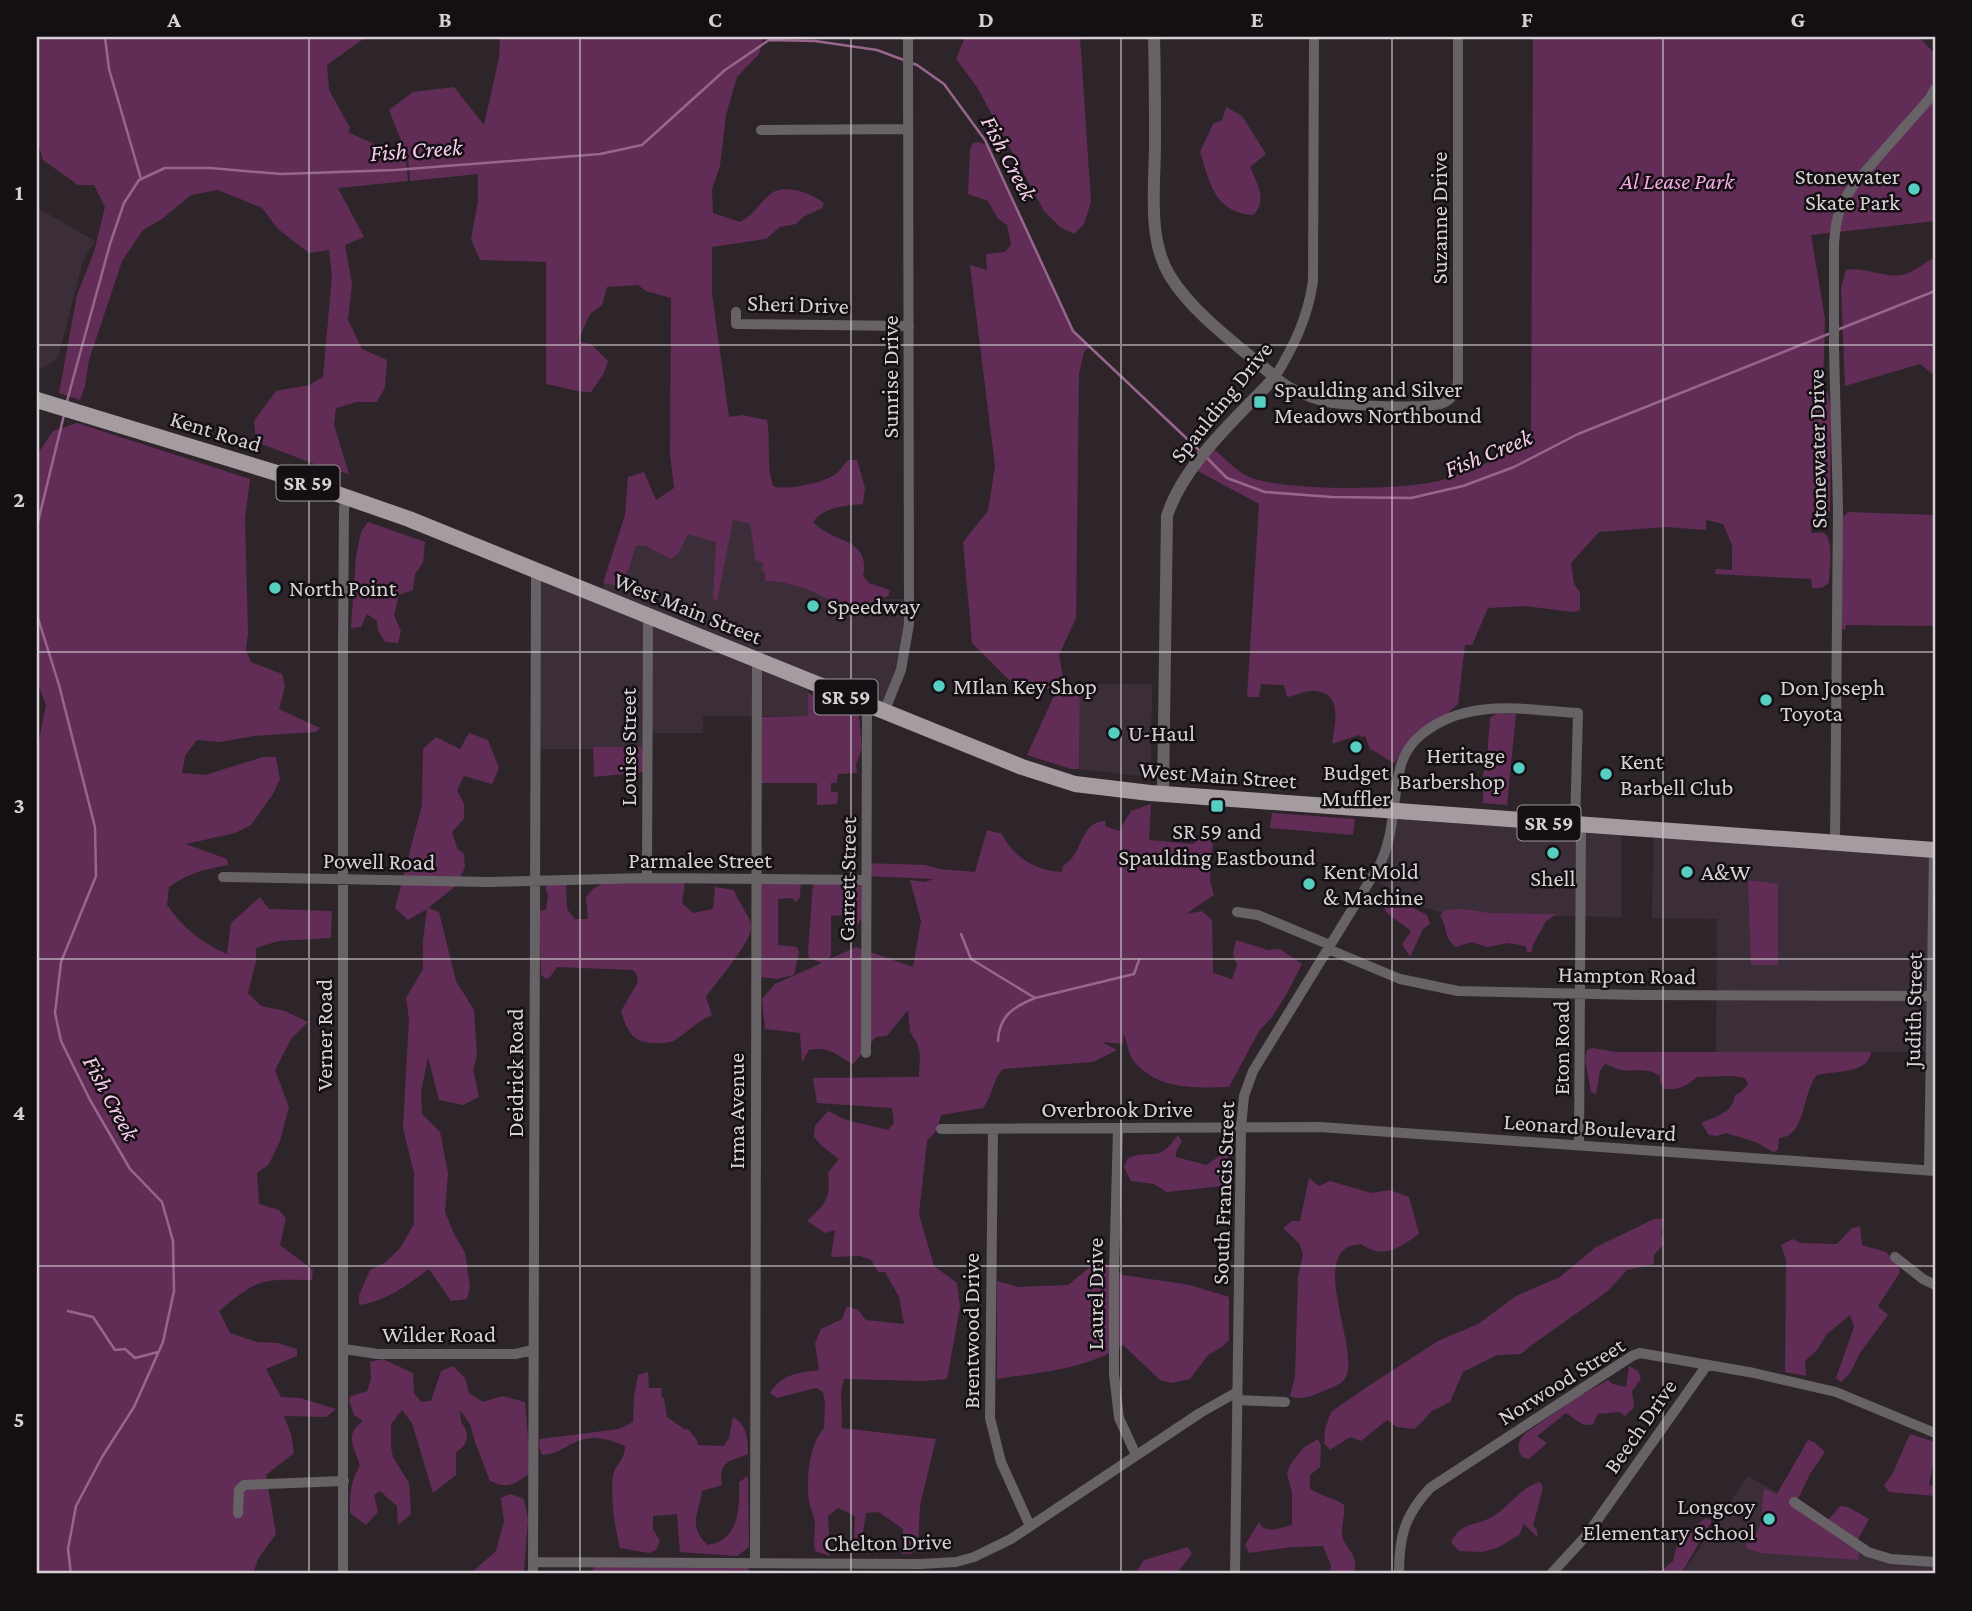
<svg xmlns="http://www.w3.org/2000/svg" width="1972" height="1611" font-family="'Crimson Pro',serif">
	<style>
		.built { fill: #3c2e38 }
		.green { fill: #612d56 }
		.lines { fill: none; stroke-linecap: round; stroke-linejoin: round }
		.stream { stroke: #98668d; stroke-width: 2.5 }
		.minor { stroke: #676265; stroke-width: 10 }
		.tertiary { stroke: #676265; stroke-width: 12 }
		.primary { stroke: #a59ca2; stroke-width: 16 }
		.grid { fill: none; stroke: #d7d1d5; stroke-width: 2; stroke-opacity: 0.55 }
		.poi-dot { fill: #56cec2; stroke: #130f12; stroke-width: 2.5 }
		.labels { text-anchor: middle; stroke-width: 5; stroke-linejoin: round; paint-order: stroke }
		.shield { fill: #130f12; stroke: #9c979a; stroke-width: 2 }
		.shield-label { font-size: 21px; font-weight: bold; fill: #d7d1d5 }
		.poi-label { font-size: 23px; fill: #d7d1d5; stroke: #130f12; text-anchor: start }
		.park-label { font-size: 23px; font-style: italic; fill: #f7a7e2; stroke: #130f12 }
		.street-label { font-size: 23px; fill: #d7d1d5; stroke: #130f12 }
		.water-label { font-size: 24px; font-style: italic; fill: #f7ceeb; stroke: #130f12 }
		.neatline { fill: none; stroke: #d7d1d5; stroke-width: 2.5 }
		.grid-label { font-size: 23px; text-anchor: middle; font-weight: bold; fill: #d7d1d5 }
	</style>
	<rect width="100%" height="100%" fill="#2e252b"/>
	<path class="built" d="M37,211H43L95,241L83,261L58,357L45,367L37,370Z
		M755,500L849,599H909L907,645L884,712L808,682V716H703V733H649L648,749H534L536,571L600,597L629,501Z
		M1080,684H1152L1151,777L1079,769Z
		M1395,811L1621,828L1622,917L1450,915L1422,907L1372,879Z
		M1654,830L1935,850V1052H1716L1717,919L1652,918Z
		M1748,1476L1794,1502L1868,1552L1935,1562V1574H1682Z"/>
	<path class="green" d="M37,37H366L327,65L329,90L350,128L348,132L406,159L408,181L338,188L364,237L345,245L352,284L348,320L362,349L387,360L385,387L377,402H357L336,408L334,425L349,474C317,467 288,453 256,442L254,421L276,391L309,385L323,377L332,276L329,250L309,253L278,229L262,208L218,190L191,195L162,219L143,230L122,261L89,360L85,386L80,400L59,393L77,295L94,252L105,207L94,185H78L43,160L37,140Z
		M500,37H764L759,54L737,77L726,115L720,166L712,189L713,213L740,222C753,215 758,206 768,196C781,182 811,192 824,203L822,208L803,217L796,224L780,227L766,239L712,247V294L729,417L742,415L767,420C771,442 766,465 773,486C786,491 824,483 836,474C840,471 844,464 848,460H857L865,488L863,504C845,506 825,506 813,522C833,544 871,537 863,576L869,583L890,590L888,596L848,611C826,596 792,580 765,581V572L761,571L764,564L757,560L756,562L750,524L733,520L717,601L713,599L716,542L688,534L678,554L670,559L647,546L636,545L629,569L620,586L603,583L625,515L628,477L644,472L656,500L674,488L670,454L671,298L646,291L638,285L607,287L602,305L590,314L578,341L591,344L608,361L604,373L591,392C577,393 561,386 546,384V262L480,260L471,239L478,201V174L410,181L408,158L389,110L413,92L454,87L484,125L499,58Z
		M965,37H1080L1091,202L1084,224L1074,234L1060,227L1044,211L977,87L956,59Z
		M1533,37H1919L1935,54V221L1811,235L1825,319L1823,387L1828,392L1831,413L1830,511L1828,518L1812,522L1811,533C1815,533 1819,532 1823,533C1835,537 1829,571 1829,582C1825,588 1818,589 1812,588L1811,579L1715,574L1716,569L1732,570V545L1723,524L1706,520V530L1666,527L1599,532L1571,563L1574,584L1580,592V610L1574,612L1523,606L1488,608L1472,645H1465L1458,704C1432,730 1415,722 1395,763C1386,760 1380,753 1370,749L1365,736L1361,737L1359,735L1332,744C1335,723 1344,692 1313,691C1305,690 1296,696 1287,697L1284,685L1261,684L1259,697H1247L1259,504L1192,468L1211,446C1222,456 1236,471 1249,477C1283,491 1406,491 1442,480C1473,470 1502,456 1531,442Z
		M1226,107L1242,116L1266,154L1250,167C1257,183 1268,201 1253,215C1214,212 1210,183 1200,152L1213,124L1222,120Z
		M978,142L988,145L1073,331L1089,347L1084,352L1079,374L1076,618L1059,655L1064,683L1080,684L1079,769H1071L1027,755L1057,689L1016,687L972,643L963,542L988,511L995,466L970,265L987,270L986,254L1005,252L1011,244L1007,225L998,219L988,201L968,194L970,150L973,143Z
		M1935,257V376L1920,364L1845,386L1841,288L1846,270C1865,266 1887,280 1906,274C1916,270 1926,262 1935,257Z
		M77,423L250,479L245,518L248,633L246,650L251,662L282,674L285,686L279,709L320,728L316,732L254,736L219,742L197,740L185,756L182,773L205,775L263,757H276L280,779L273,794L251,825L235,833L186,844L227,859L228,865C206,869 188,873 169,887L167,905C183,928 201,942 227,954L231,923L260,897L269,909L332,911L331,938L278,941L256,948V961L248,993L261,1006L285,1011L308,1022L291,1039L275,1070L289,1107L280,1141L269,1164L257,1173L259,1204L279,1210L286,1218L280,1245L313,1270L312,1280C261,1279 259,1278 219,1311L230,1333L257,1342L278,1343L297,1349V1356L266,1369L281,1397L300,1398L336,1409L326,1417L284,1416L291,1434L294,1453L266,1475L276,1534L258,1559L253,1574H37V750L46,705L37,681V455L53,431Z
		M1848,512L1935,515V626L1846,625L1845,630L1841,629L1842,518Z
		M368,522L425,542L423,563L415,574L413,590L399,595L394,615L401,631L398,643L385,642L378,630L377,621L367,614L361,627L351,628L356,556L361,532Z
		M808,693L858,713L859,716L862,748L856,764L857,773L838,774L837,783H831V792H838L837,804L817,805V783H761V717L808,716Z
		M1497,713L1516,714L1507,805L1483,803V775L1487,758L1490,718Z
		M469,733L488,740L499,768L492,784L464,776L457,790L464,804V819L452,832L457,848L464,854L465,867L457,885L428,908L439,912L456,981L474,1010L477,1056L473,1069L479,1097L463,1105L439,1100L428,1057L421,1092L422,1114L440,1132L448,1173L445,1212L454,1234L465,1253L470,1287L467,1299L451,1301L429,1269C407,1285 387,1301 359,1305V1295L370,1270L386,1262L400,1248L414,1224V1173L403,1128L409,1019L406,998L423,969V941L427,909L408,920L395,908L422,805L423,749L436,737L460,749Z
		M593,747H644V772L594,777Z
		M1151,804L1149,840L1194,844L1195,838L1213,839L1210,881L1214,895L1186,914L1202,911L1212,920L1213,973L1232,979L1237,965L1233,954L1236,940L1268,950L1280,949L1302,964L1286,995L1272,1017L1259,1031L1229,1087C1195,1088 1156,1090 1133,1060C1128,1053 1127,1042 1124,1034L1123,1044L1102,1042L1117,1050L1093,1062L1003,1069C992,1080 994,1093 983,1108L941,1115L937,1130L927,1141L919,1214L934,1266L957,1283L960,1307L947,1379L924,1381L844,1379L841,1392L842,1428L936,1439L920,1505L918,1550L910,1554H902L903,1529L879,1512L866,1513L860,1551L854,1539L855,1516L838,1508L828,1516L830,1556L815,1551C813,1541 815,1533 815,1523C814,1516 811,1509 809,1502C806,1480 809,1445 824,1428L825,1404L823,1392L816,1388L777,1398L770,1393C782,1374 797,1373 819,1370L815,1343L821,1329L842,1319L847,1306L858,1310L866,1320L904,1324L899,1297L885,1272H878L871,1260L860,1256L831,1257L835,1230L825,1233L807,1221C826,1203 831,1199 828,1173L839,1159L822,1146L814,1137L815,1126L828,1111L846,1120L888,1130L894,1123L892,1108L817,1103L813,1078L919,1077L920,1055L917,1043L910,1032L908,1010L887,1036L876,1037L853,1064C835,1055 831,1046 809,1050L802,1062L800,1033L765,1029L762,999L775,984L822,963L809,958L808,952L813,884H861L862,918L858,925L844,915L831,916V956L828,960L856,947L913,967L921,921L910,880L925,882L934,879L865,876V863L925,865L940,869L975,872L987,830L1002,834C1013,857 1036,871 1062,872L1063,866C1084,854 1079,821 1106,821L1105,826L1119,831L1131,811Z
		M1272,813L1355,819L1353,835L1270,828Z
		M756,879L801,880L800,897L796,902L792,898L778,899V945L797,947L799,952L794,975L777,979L759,977Z
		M1748,880L1778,884V965H1751Z
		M605,882H685L682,903L693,913L713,909L715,887L734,890C738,902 747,912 751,924C755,939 716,982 706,997L712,1015C697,1021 688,1032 675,1040C670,1043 664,1043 658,1043C633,1043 628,1034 621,1011L638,982L636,973L633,970L557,967L550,977L546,979L541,975L539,911L546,910L548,895L545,888L550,883L566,884L567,909L575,919H588L586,897L593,889Z
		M1387,900L1400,901L1427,915L1430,924L1423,929L1410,957L1402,944L1411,931L1387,913L1383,906Z
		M1463,909L1489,913L1557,914L1546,921L1532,947V952H1527L1526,946L1508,943L1487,947L1472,942L1456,947C1443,938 1448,927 1440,916L1445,910Z
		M1593,1048L1616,1052H1871C1869,1074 1834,1071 1817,1075C1804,1090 1805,1125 1790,1134C1787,1137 1783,1137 1779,1138L1778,1150L1773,1152L1756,1142L1726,1133L1717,1136L1709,1135L1701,1123C1715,1117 1733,1113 1735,1095L1740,1093L1748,1084L1745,1078L1731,1076L1697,1077C1686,1086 1680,1090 1665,1089L1660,1083V1076C1646,1067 1636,1072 1621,1070C1615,1069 1610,1065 1605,1064L1600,1071L1596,1094L1591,1092L1585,1059L1587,1050Z
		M1178,1135L1182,1141L1176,1152V1157L1206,1165L1226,1152L1229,1154L1231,1185L1167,1192L1154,1184L1131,1181L1124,1167L1128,1158C1155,1148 1156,1165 1178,1135Z
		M1309,1178L1319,1186L1330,1181L1371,1193L1390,1190L1409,1197L1419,1234C1398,1248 1384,1260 1361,1244C1356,1245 1350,1245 1346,1248C1317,1268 1356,1345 1347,1374C1344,1385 1330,1388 1321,1392C1311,1396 1301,1401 1290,1396L1295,1377L1298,1277L1303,1254L1299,1243L1283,1228L1292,1221H1300Z
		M1664,1218L1661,1233L1664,1244L1654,1255V1264L1627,1270L1608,1291L1529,1347L1521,1354L1497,1355L1463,1372L1450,1402L1432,1411L1415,1429L1397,1427L1387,1420L1361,1441L1350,1437L1330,1450L1324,1443L1325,1429L1331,1412L1367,1387L1438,1341L1478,1324L1516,1296L1560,1277L1596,1247L1654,1219Z
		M1860,1226L1862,1245L1886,1252L1900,1268L1899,1274L1878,1306L1888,1315L1860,1353L1850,1373L1841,1382L1836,1378L1854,1327L1850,1315L1826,1335L1817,1350L1805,1361L1806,1376L1785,1372L1786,1260L1781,1245L1793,1239L1800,1243L1837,1244L1852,1228Z
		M1090,1254L1123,1275L1190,1285L1229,1297V1340L1222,1347L1208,1355L1190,1379L1171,1383L1160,1380L1123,1345C1087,1370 1039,1372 997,1379V1281L1018,1287L1068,1285L1090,1267Z
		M383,1359L413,1373L414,1393L421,1402L431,1401L441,1371L453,1366L465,1378L469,1393L483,1402L502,1396L525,1402L531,1473C514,1483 511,1490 490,1481L475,1442L470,1424L460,1410L461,1422C471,1433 468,1445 456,1452V1475L433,1493L412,1423L402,1410L391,1424V1447L393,1457L409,1483L411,1514L398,1525L397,1506L380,1491L374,1495L378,1512L366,1525L350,1513C350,1495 350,1481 360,1466C355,1447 343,1435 363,1421L354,1415L349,1400L351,1396L367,1391L371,1379L370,1362Z
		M1629,1366L1638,1371L1641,1379L1632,1391L1634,1407L1625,1416L1619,1412L1598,1414L1593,1424C1582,1428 1575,1418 1566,1413L1537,1436L1547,1443L1529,1459L1522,1457C1517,1448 1517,1443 1524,1434L1578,1397L1608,1380L1613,1384L1626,1387Z
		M648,1372L649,1388H662L661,1395L664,1399L667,1417L684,1429L689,1430L697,1440L698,1445L724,1446L729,1438L733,1417C747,1425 748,1439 748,1454C729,1462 718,1461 722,1485L702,1491C699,1514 687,1526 708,1545C739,1540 740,1509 739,1482L748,1476L749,1547L737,1556L680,1552L677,1514L653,1516V1529L660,1541L656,1550L649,1553L620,1548C615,1529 610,1495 613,1476C615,1464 625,1461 625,1446C613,1441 599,1436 585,1439C569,1442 561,1454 542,1455L539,1446L540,1439L619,1429L633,1422L634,1396L638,1375Z
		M1910,1434L1935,1442V1455L1929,1485L1935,1486V1496L1889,1492L1884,1485L1892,1475Z
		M1318,1439L1321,1446L1320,1467L1310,1475V1489C1320,1496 1333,1497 1344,1505C1345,1515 1342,1523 1342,1533C1342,1548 1360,1552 1354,1574H1330L1331,1565L1323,1546L1292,1547L1249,1553L1245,1545L1259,1522L1263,1528L1273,1530L1292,1525V1492L1287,1474L1290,1465L1303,1448Z
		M1808,1440L1814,1442L1825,1452L1810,1474L1795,1505L1828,1520L1840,1506L1848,1507L1869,1519L1854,1547L1859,1551L1858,1560L1761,1553L1747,1549L1745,1545C1768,1528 1759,1512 1764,1490L1766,1489L1777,1494Z
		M1540,1482L1543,1487L1533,1526L1537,1530V1537L1524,1524L1519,1535L1497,1548L1482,1552L1459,1551L1451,1542C1462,1521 1474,1527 1492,1517C1510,1507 1520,1487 1540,1482Z
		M510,1494L524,1499L528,1520L524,1570L520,1574H470L496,1551L504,1521L501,1498Z
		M1706,1518L1712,1521L1681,1574H1646L1649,1570L1660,1572L1673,1561L1679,1537Z
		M1188,1547L1192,1554L1176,1574H1137L1138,1569L1144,1560Z
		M746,1561L750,1574H590L598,1562Z"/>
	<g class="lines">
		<path class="stream" d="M105,37L109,69L141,179
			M1837,330L1935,291
			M67,401L110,244L124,203L139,180L165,168H210L281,174L395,170L600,154L642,145L725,70L769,40L815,41L877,50L917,65L944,84L985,140L1073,331L1201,452
			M1206,457L1227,478L1265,492L1332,497L1411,498L1463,486L1514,467L1578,434L1831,333
			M37,526L64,415
			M37,615L59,685L95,827L96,876L61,962L55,1013L61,1041L90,1100L130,1169L162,1202L173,1241L174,1291L163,1342L134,1407L102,1457L76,1506L68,1549L71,1574
			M961,934L971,959L1035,998
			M998,1041C999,1016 1013,1007 1035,998L1134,974L1139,960
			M68,1311L93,1317L115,1350L125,1349L135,1358L158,1352"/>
		<path class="minor" d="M1314,37L1313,281C1308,317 1294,346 1275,377C1289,388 1305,397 1323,401C1339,406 1431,409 1443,403C1453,399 1456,391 1458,382V37
			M761,130L908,129
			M736,312V324L909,326
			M884,712L901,670L909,624L908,37
			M1835,843L1838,509L1834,348V243L1836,225L1841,204L1856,182L1930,98L1935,89
			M223,877L488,882L647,878L865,880
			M647,878L648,616
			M1237,912L1258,915L1330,945
			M1328,949L1400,979L1458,991L1640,995L1933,996
			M866,1053L867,705
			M941,1129L1320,1127L1935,1171
			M993,1129L990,1418L1001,1462L1030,1526
			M1118,1129L1114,1274V1374L1119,1418L1136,1455
			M1579,1145L1581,825
			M1929,1170L1934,850
			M1895,1257L1923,1279L1935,1285
			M344,1349L378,1354H515L533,1350
			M1237,1400L1285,1402
			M1794,1502L1868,1552L1891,1559L1935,1562
			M238,1513L239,1490L244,1485L344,1481
			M755,1561L757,661
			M533,1562L920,1564L956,1562L974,1557L1011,1539L1200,1413L1237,1392
			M343,1574V651L344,509L346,497
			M533,1574L536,571
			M1235,1574L1241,1128L1244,1096L1253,1071L1380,864C1395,833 1392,802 1400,769C1403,755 1411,743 1422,734C1467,697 1525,710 1578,713L1575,825
			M1399,1574C1399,1537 1404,1516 1430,1488L1632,1356L1640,1353L1754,1373L1836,1392L1935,1433
			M1551,1574L1586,1536L1707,1365"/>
		<path class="tertiary" d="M1154,37C1155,73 1155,108 1155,144C1155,186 1147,239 1170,276C1193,314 1241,348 1275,377C1238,417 1184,463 1167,516L1163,794"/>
		<path class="primary" d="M37,400L280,474L409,519L1022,767L1075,784L1150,793L1935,850"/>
	</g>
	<path class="grid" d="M309,37V1574M580,37V1574M851,37V1574M1121,37V1574M1392,37V1574M1663,37V1574M37,345H1935M37,652H1935M37,959H1935M37,1266H1935"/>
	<g class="poi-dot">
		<circle cx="1914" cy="189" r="7"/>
		<rect x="1253" y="395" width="14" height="14" rx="3.5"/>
		<circle cx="275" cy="588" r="7"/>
		<circle cx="813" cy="606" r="7"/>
		<circle cx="939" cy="686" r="7"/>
		<circle cx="1766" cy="700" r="7"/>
		<circle cx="1114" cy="733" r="7"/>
		<circle cx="1356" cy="747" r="7"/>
		<circle cx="1519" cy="768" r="7"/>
		<circle cx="1606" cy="774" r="7"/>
		<rect x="1210" y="799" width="14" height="14" rx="3.5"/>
		<circle cx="1553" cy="853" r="7"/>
		<circle cx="1687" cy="872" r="7"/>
		<circle cx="1309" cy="884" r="7"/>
		<circle cx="1769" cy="1519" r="7"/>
	</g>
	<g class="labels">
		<g class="shield">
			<rect x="276.5" y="465.5" width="63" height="35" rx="5"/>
			<rect x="814.5" y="679.5" width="63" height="35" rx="5"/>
			<rect x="1517.5" y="805.5" width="63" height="35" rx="5"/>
		</g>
		<g class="shield-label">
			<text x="308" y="490">SR 59</text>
			<text x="846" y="704">SR 59</text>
			<text x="1549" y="830">SR 59</text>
		</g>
		<g class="poi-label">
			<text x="1900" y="184" text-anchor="end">Stonewater<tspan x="1900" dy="26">Skate Park</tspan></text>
			<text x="1274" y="397">Spaulding and Silver<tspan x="1274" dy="26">Meadows Northbound</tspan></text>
			<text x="289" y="596">North Point</text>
			<text x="827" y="614">Speedway</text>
			<text x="953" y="694">MIlan Key Shop</text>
			<text x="1780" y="695">Don Joseph<tspan x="1780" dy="26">Toyota</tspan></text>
			<text x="1128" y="741">U-Haul</text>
			<text x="1505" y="763" text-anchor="end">Heritage<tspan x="1505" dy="26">Barbershop</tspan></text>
			<text x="1620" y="769">Kent<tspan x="1620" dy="26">Barbell Club</tspan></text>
			<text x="1356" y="780" text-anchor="middle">Budget<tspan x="1356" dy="26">Muffler</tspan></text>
			<text x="1217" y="839" text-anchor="middle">SR 59 and<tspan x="1217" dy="26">Spaulding Eastbound</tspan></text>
			<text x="1323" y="879">Kent Mold<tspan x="1323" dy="26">&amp; Machine</tspan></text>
			<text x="1701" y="880">A&amp;W</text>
			<text x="1553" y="886" text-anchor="middle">Shell</text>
			<text x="1755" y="1514" text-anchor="end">Longcoy<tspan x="1755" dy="26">Elementary School</tspan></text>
		</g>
		<g class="park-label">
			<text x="1677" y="189">Al Lease Park</text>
		</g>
		<g class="street-label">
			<text transform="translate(1439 218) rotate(-90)" y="8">Suzanne Drive</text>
			<text transform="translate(798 304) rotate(2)" y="8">Sheri Drive</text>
			<text transform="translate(890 377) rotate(-90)" y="8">Sunrise Drive</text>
			<text transform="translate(1221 402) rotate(-51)" y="8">Spaulding Drive</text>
			<text transform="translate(216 431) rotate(17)" y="8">Kent Road</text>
			<text transform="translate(1817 449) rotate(-91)" y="8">Stonewater Drive</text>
			<text transform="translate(688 608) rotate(22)" y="8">West Main Street</text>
			<text transform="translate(628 747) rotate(-90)" y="8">Louise Street</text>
			<text transform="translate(1218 775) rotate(4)" y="8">West Main Street</text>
			<text x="700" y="868">Parmalee Street</text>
			<text transform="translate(379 861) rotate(1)" y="8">Powell Road</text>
			<text transform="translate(847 879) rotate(-89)" y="8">Garrett Street</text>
			<text transform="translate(1627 975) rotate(1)" y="8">Hampton Road</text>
			<text transform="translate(1913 1010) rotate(-89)" y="8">Judith Street</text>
			<text transform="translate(324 1035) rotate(-90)" y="8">Verner Road</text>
			<text transform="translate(1561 1048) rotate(-90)" y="8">Eton Road</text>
			<text transform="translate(515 1073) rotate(-90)" y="8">Deidrick Road</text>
			<text x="1117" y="1117">Overbrook Drive</text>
			<text transform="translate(736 1111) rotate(-90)" y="8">Irma Avenue</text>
			<text transform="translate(1590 1127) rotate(4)" y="8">Leonard Boulevard</text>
			<text transform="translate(1223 1193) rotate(-88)" y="8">South Francis Street</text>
			<text transform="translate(1095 1294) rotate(-90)" y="8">Laurel Drive</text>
			<text transform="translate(971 1331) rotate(-90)" y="8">Brentwood Drive</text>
			<text x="439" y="1342">Wilder Road</text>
			<text transform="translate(1561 1381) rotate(-32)" y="8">Norwood Street</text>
			<text transform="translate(1640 1426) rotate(-55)" y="8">Beech Drive</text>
			<text transform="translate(888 1542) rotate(-1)" y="8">Chelton Drive</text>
		</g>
		<g class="water-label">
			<text transform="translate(416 150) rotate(-4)" y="8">Fish Creek</text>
			<text transform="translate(1009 158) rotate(62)" y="8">Fish Creek</text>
			<text transform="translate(1488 453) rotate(-22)" y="8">Fish Creek</text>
			<text transform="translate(111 1098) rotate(62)" y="8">Fish Creek</text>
		</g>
	</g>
	<rect width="1972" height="1611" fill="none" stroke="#130f12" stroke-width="77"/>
	<rect x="38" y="38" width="1896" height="1534" class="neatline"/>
	<g class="grid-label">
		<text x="174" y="27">A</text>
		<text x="445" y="27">B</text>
		<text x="715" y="27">C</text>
		<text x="986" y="27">D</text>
		<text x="1257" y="27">E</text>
		<text x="1527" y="27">F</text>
		<text x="1798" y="27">G</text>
		<text x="19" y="200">1</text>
		<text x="19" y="507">2</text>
		<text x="19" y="813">3</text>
		<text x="19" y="1120">4</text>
		<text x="19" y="1427">5</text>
	</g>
</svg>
